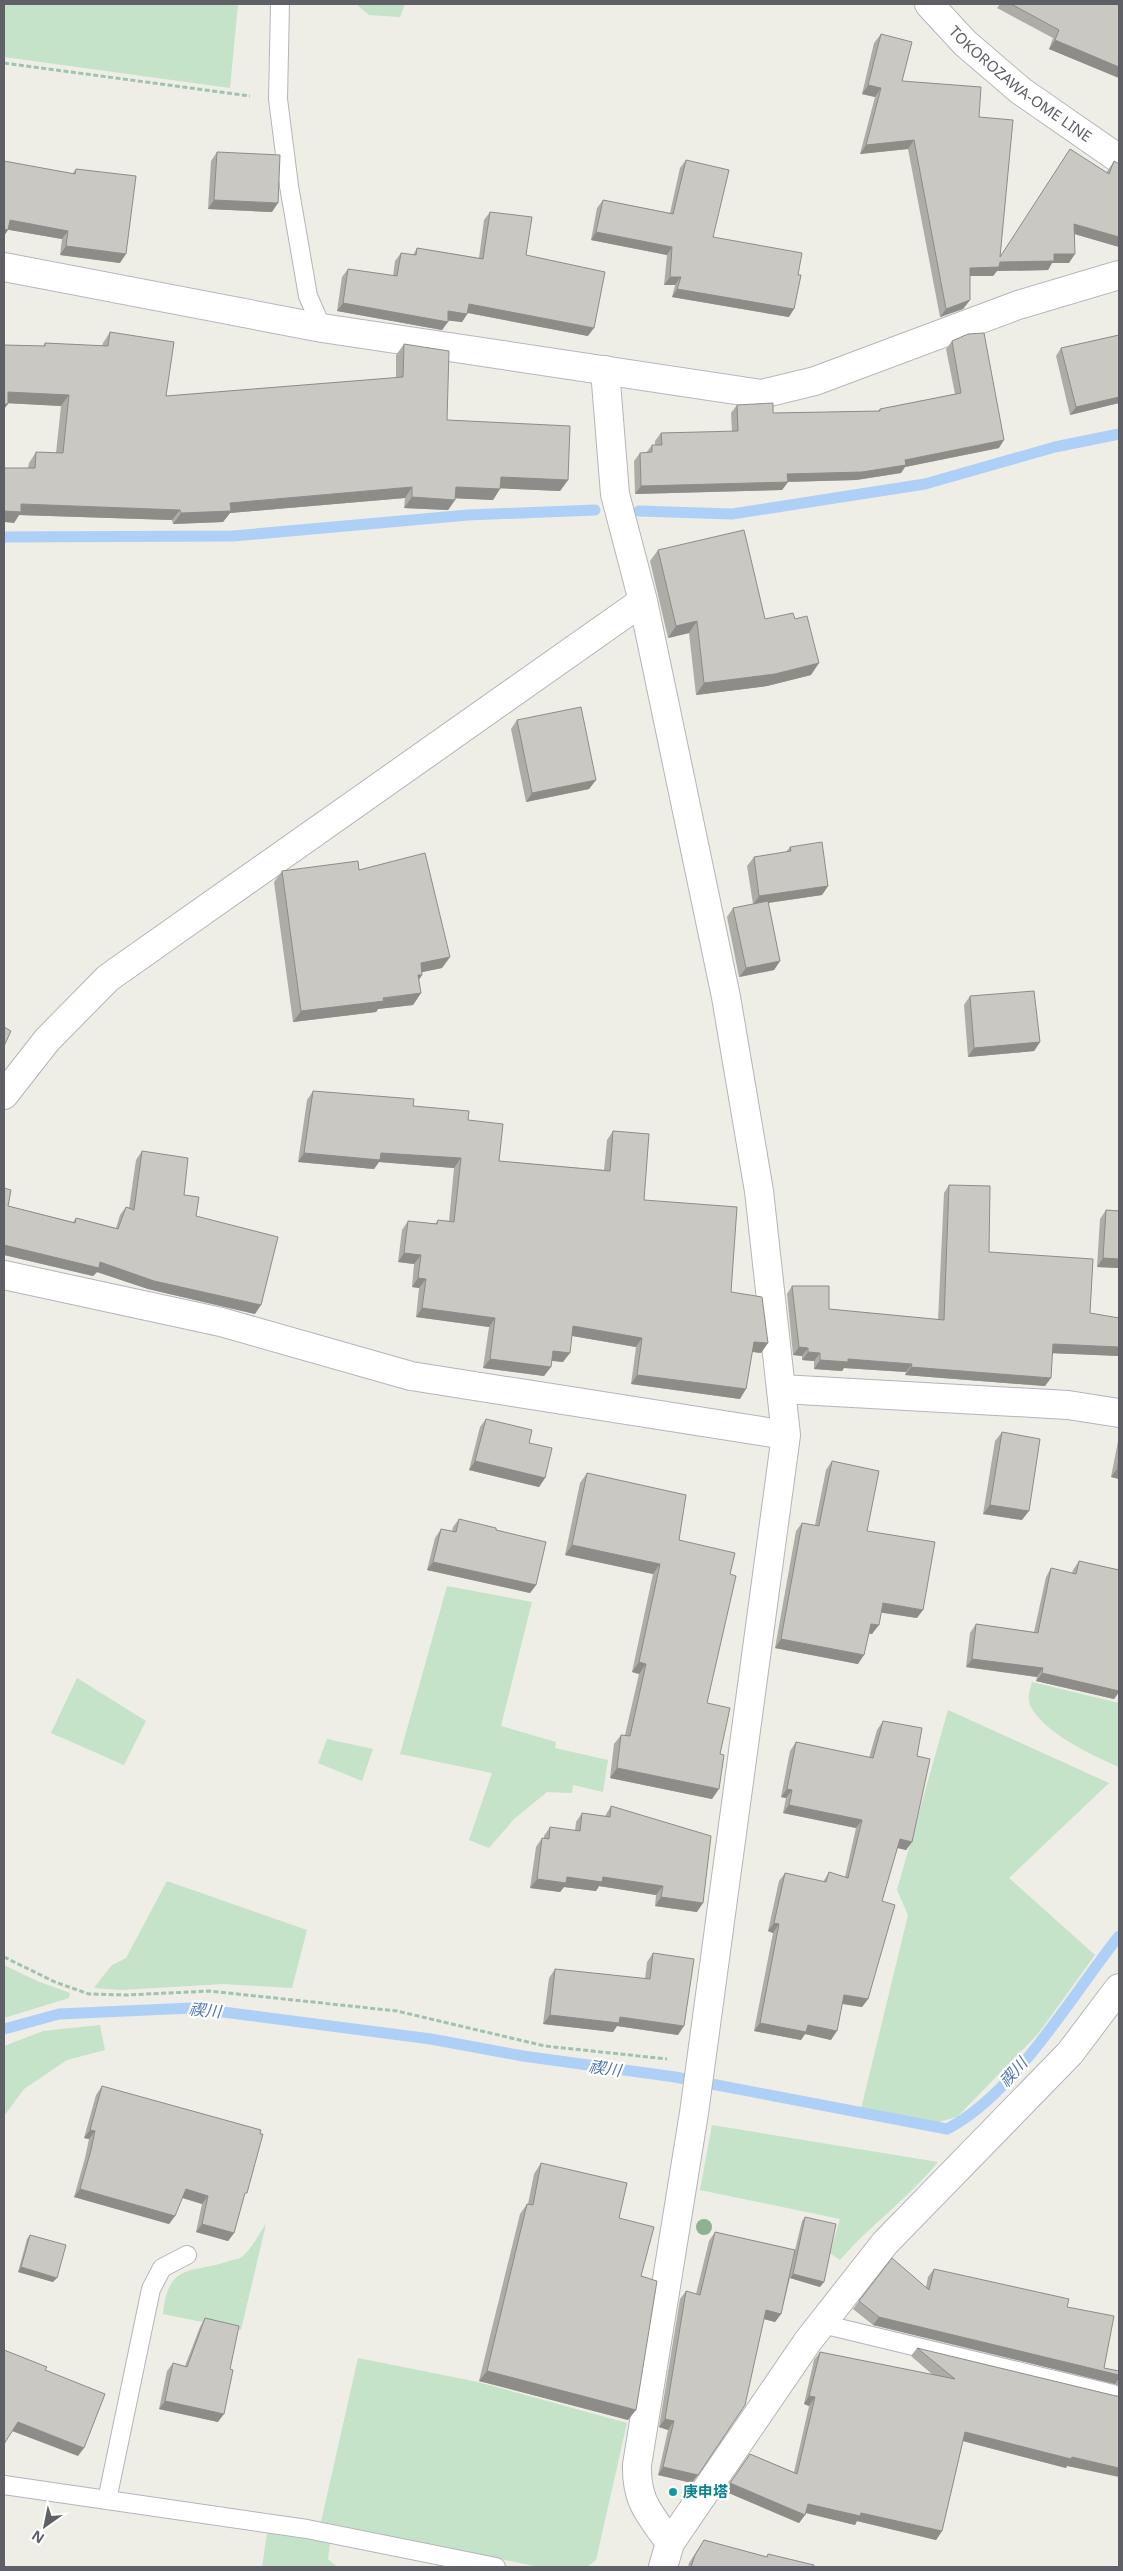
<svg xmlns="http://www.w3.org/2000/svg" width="1123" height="2571" font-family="'Noto Sans','Noto Sans JP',sans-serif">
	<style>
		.green { fill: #c5e3c8 }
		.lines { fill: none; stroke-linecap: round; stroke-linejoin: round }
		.stream { stroke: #aed0f6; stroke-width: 11 }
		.lane-casing { stroke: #b3b5b9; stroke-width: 20 }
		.street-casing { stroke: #b3b5b9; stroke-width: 30 }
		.secondary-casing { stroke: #b5b7bc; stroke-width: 30 }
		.path { stroke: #9fc3ad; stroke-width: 3; stroke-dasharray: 5 2.5; stroke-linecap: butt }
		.lane { stroke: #fff; stroke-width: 18 }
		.street { stroke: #fff; stroke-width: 28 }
		.secondary { stroke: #fff; stroke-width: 28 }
		.tree { fill: #8eb290 }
		.wall { fill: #aeaca7 }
		.shaded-wall { fill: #8d8c88 }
		.building { fill: #cac8c2; stroke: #8d8c88 }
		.culture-dot { fill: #0f9aa8; stroke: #fff; stroke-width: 2 }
		.labels { text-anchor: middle; stroke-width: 4.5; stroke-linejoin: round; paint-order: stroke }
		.street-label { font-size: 15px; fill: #5e6065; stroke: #fff }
		.culture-label { font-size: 15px; font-weight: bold; fill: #0d838f; stroke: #fff; text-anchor: start }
		.water-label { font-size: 16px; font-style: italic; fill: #5075af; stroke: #fff }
	</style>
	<rect width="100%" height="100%" fill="#eeede6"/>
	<path class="green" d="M4,4H238L230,88L4,57Z
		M356,4H405L400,17L369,15Z
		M447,1586L532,1602L501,1726L556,1742L555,1748L608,1760L603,1792L573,1785L572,1793L547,1792L514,1819L489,1848L469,1840L492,1773L400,1754Z
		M77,1678L146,1721L124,1765L51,1733Z
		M1032,1682L1119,1703V1767C1092,1755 1043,1733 1030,1705C1027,1697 1030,1690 1032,1682Z
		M948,1710L1109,1783L1009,1878L1095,1955L1038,2034L957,2117L938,2122H925L861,2109L908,1915L897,1890Z
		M327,1739L373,1749L362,1781L318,1763Z
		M167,1881L307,1930L292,1988L224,1984L121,1990L94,1988L111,1966L126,1958Z
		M4,1965L37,1981L70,1993L69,1998L4,2018Z
		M100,2025L105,2050L67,2060L24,2089L4,2116V2046L43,2031Z
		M712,2125L938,2162C909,2198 870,2225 840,2260L830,2253L840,2219L700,2190Z
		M266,2224L241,2330L163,2314C168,2262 191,2274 229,2261C233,2260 240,2259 243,2256C252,2248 259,2234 266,2224Z
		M358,2358L478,2382L627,2423L596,2560L587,2567H539L321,2522Z
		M267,2533L330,2543L328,2559L337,2567H262Z"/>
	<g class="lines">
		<path class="stream" d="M639,511L732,514L925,484L1055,447L1119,434
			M4,537L233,536L468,515L595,510
			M4,2029L59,2014L192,2008L431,2039L523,2056L675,2077L947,2129C1015,2094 1072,1995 1119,1936"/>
		<g class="lane-casing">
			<path id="lane" d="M280,4L278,99L289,186L308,296L322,328
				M822,2324L1113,2394
				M4,2485L307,2529L496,2567
				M107,2500L151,2289L162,2268L187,2255"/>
		</g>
		<g class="street-casing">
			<path id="street" d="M605,370L615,494L643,601L726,997L759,1191L786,1435L694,2113L637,2465C636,2502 650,2514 670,2543L663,2567
				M4,1095L47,1040L108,978L643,601
				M4,1275L221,1322L411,1376L786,1435
				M781,1389L1068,1405L1119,1413
				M670,2543L808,2341L885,2243L1070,2053L1119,1988"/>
		</g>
		<g class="secondary-casing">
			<g id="secondary">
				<path id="s1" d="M929,4L965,43L1021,91L1119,159"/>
				<path d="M4,267L322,328L762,394L815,381L1018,305L1119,275"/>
			</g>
		</g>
		<path class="path" d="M4,63L250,96
			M4,1957L55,1982L89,1994L128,1995L209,1991L397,2011L545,2046L667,2059"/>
		<use href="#lane" class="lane"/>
		<use href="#street" class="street"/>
		<use href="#secondary" class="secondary"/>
	</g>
	<circle class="tree" cx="704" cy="2227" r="8"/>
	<path class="wall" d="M1000,4H1119V78L1049,49L1053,38L997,8Z
		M881,34L902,81L979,117L1000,256L1106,173L1114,161L1119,247L1074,234L1069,263H1052L1048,270L997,271L993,276H970V300L963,309L940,317L908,149L860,154L875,97L862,94L874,43Z
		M217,152L272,212L208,209L211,161Z
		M686,160L713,237L789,317L672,297L675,285H664L667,255L591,240L597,208L603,200L670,213L680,168Z
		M76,169L120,263L60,255L62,239L4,229L72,174Z
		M490,212L526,255L588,336L468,313L462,322L448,320L442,330L337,311L342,277L348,269L393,276L395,261L401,253L413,255L417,248L479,258L484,220Z
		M110,332L166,396L396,378V355L404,344L447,420L568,480L560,491L500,488L493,500L455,498V500L448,510L404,508L405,498L230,513L223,522L173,524L172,520L19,515L14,523L28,468L29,463L36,452L56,453L61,406L8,403L4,409V345L43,346L45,343L102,346L103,343Z
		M1119,335V403L1070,415L1056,356L1061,348Z
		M952,341L999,448L905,467L901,473L856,480L788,482L782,490L635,494L634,461L640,453H646L652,445H655V441L661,433L732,432L731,413L737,405L773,413L878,411L880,409L955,394L946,349Z
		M658,550L765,619L811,675L767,686L696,695L689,633L668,638L650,561Z
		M517,720L596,780L589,789L526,802L511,729Z
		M790,847L828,886L822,895L768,903L780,961L774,970L739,977L727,917L733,908L753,904L747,866L754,857L786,852Z
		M359,870L450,957L442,968L422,972V975L418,980L421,993L413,1005L378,1009L376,1012L293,1022L274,882L282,871Z
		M970,996L1040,1042L1034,1051L968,1057L964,1005Z
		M313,1091L413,1106L468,1120L499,1161L604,1170L607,1140L613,1131L644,1200L731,1292L768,1343L761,1353L752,1352L740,1399L631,1384L636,1347L572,1336L563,1362L552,1361L544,1376L483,1368L489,1327L416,1317L419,1288L412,1287L414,1264L398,1262L402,1230L408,1221L435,1224L438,1220L449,1221L454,1168L379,1162L374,1169L298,1162L307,1100Z
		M142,1151L184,1195L196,1216L255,1314L148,1289L97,1272L93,1276L4,1255V1188L8,1206L73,1222L76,1218L116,1228L120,1215L126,1207L129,1208L136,1160Z
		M949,1185L989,1252L1090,1313L1119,1318V1356L1053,1353L1045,1386L905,1375L906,1372L844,1368L842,1371L814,1369V1361L802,1360V1356L793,1355L787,1294L792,1286L829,1309L938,1320L944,1193Z
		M1106,1210L1119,1211V1268L1097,1267L1100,1219Z
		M486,1419L529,1443L545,1478L539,1487L469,1470L480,1427Z
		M1002,1432L1022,1520L983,1514L995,1441Z
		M1119,1436V1479L1111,1477Z
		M832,1461L867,1531L917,1618L881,1612L872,1634L869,1633L858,1664L775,1648L796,1531L802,1523L815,1525L826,1470Z
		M587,1473L679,1540L730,1574L707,1703L720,1754L712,1799L610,1778L614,1744L621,1735H625L639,1674L632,1672L653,1574L565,1555L580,1483Z
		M459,1519L496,1530L536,1585L530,1593L427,1570L435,1538L441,1529L452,1531L453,1527Z
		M1079,1561L1119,1570V1692L1114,1699L1036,1681L1037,1677L966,1667L970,1633L976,1624L1034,1632L1046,1577L1051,1568L1072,1573L1073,1570Z
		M883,1721L917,1756L912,1842L906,1850L897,1848L882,1901L868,1999L862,2007L842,2004L831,2040L805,2034L801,2040L754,2031L773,1933L768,1931L779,1881L785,1873L823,1882L829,1872L845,1877L856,1828L783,1813L786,1798L781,1797L790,1751L796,1742L869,1758L877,1730Z
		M611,1806L697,1912L655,1906L656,1895L599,1886L596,1891L564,1887L560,1892L530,1888L536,1847L542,1838L544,1839V1836L550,1827L575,1831L576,1822L582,1813L605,1816Z
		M653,1953L678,2035L617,2026L613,2032L543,2024L549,1978L555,1969L645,1979L647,1962Z
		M102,2086L243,2198L234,2233L228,2241L196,2232L202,2204L182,2198L175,2216L169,2224L74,2197L85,2158L89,2139L84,2138L96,2095Z
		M541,2163L619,2218L641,2276L628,2420L479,2381L520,2214L527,2204H528L534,2174Z
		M805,2217L820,2287L790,2278L781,2314L775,2322L764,2319L692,2483L658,2475L668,2430L659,2427L680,2299L686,2291L696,2294L709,2241L715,2232L795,2250L802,2221Z
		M30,2235L53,2282L18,2272L27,2239Z
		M934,2269L1067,2307L1104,2368L1119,2371V2387L1115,2384L873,2325L853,2309L859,2301L926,2287L928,2277Z
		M205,2318L218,2422L159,2409L167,2371L173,2363L185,2366L200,2327Z
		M917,2348L1067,2466L1066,2468L963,2441L942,2531L936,2540L857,2521L855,2525L806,2513L799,2523L724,2491L750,2454L794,2472L809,2406L804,2404L814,2360L820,2352L933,2375L911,2356Z
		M704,2540L766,2557L768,2554L813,2567H688L689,2563Z"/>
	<path class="shaded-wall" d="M1055,40L1119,67V78L1049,49Z
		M868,85L881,88L875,97L862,94Z
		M914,140L908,149L860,154L866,145Z
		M214,200L278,203L272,212L208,209Z
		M10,220L68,231L62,239L4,229Z
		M1074,224L1119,237V247L1068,232Z
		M4,229L8,230L4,236Z
		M596,232L672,247L667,255L591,240Z
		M66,246L126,254L120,263L60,255Z
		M1054,254H1075L1069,263H1052L1048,270L997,271L993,276H964L970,268L1000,262Z
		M670,277H681L675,285H664Z
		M677,289L794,309L789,317L672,297Z
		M970,300L963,309L940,317L946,309Z
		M343,303L448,322L442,330L337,311Z
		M469,304L594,328L588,336L463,312Z
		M448,311L467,314L462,322L442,320Z
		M8,392L69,395L61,406L4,403Z
		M1119,397V403L1070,415L1076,407Z
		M4,404H8L4,409Z
		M1004,440L999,448L905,467L901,473L856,480L781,482L787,474L905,460Z
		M501,477L568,480L560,491L494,488Z
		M788,482L782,490L635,494L641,486Z
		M412,487L405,498L230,513L223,522L173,524L181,513L230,503Z
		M456,487L500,489L493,500L448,498Z
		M412,497L455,500L448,510L404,508Z
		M21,504L180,510L172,520L19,515L14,523L4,522V511Z
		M697,621L689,633L668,638L676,626Z
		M819,663L811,675L767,686L696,695L704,683Z
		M596,780L589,789L526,802L532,793Z
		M828,886L822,895L753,905L759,896Z
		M450,957L442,968L413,974L421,963Z
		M780,961L774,970L739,977L746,968Z
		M418,975H422L415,986Z
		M421,993L413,1005L378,1009L376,1012L293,1022L301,1011Z
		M1040,1042L1034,1051L968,1057L974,1048Z
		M304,1153H381L461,1158L454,1168L379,1162L374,1169L298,1162Z
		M4,1245L100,1262L261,1305L255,1314L148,1289L97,1272L93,1276L4,1255Z
		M404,1253L421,1255L414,1264L398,1262Z
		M1103,1258L1119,1259V1268L1097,1267Z
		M418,1278L426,1279L419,1288L412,1287Z
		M422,1308L495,1318L489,1327L416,1317Z
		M573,1326L642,1338L636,1347L567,1335Z
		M754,1342L768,1343L761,1353L747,1351Z
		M1053,1344L1119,1347V1356L1047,1353Z
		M799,1347L808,1348L802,1356L793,1355Z
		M553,1351L570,1353L563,1362L547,1360Z
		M808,1352L820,1353L814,1361L802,1360Z
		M490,1359L551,1367L544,1376L483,1368Z
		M848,1359L912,1364L906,1372L844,1368L842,1371L814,1369L820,1360Z
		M911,1367L1051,1378L1045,1386L905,1375Z
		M637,1375L746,1389L740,1399L631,1384Z
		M475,1461L545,1478L539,1487L469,1470Z
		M1117,1469H1119V1479L1111,1477Z
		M990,1505L1029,1511L1022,1520L983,1514Z
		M572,1545L660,1564L653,1574L565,1555Z
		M433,1562L536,1585L530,1593L427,1570Z
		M883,1603L923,1610L917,1618L877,1612Z
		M871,1624L879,1625L872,1634L865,1633Z
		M781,1639L864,1655L858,1664L775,1648Z
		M972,1659L1043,1668L1037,1677L966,1667Z
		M639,1662L646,1664L639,1674L632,1672Z
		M1042,1673L1119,1691V1692L1114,1699L1036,1681Z
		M617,1768L719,1789L712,1799L610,1778Z
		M787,1789L792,1790L786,1798L781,1797Z
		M789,1805L862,1820L856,1828L783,1813Z
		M900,1839L912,1842L906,1850L894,1847Z
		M567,1877H603L663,1886L656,1895L599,1886L596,1891L564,1887L560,1892L530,1888L537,1879Z
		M661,1897L703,1903L697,1912L655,1906Z
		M774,1923L779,1924L773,1933L768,1931Z
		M844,1995L868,1999L862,2007L838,2003Z
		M550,2015L620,2017L684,2026L678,2035L617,2026L613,2032L543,2024Z
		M760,2023L808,2025L837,2031L831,2040L805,2034L801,2040L754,2031Z
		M90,2130L95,2131L89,2139L84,2138Z
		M80,2189L175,2216L169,2224L74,2197Z
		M186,2189L208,2196L202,2204L180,2197Z
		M202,2224L234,2233L228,2241L196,2232Z
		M21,2267L57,2278L53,2282L18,2272Z
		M793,2274L824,2282L820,2287L790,2278Z
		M766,2310L781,2314L775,2322L760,2318Z
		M879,2317L1119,2375V2378L1115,2384L873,2325Z
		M487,2371L636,2410L628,2420L479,2381Z
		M809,2396L815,2397L809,2406L804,2404Z
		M165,2401L224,2414L218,2422L159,2409Z
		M665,2419L674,2421L668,2430L659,2427Z
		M18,2422L84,2448L78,2456L12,2431Z
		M965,2432L1119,2468V2477L1067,2466L1066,2468L959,2440Z
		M663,2467L698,2475L692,2483L658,2475Z
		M730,2483L805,2515L799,2523L724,2491Z
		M808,2504L861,2513L942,2531L936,2540L857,2521L855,2525L802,2512Z"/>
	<path class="building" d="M1011,4H1119V67L1055,40L1059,30Z
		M881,34L912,42L902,81L981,87L979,117L1013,120L1000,257L1070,149L1109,174L1114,161L1119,164V237L1074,224L1075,254H1054V261L1000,262L999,267L970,268V300L946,309L914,140L866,145L881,88L868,85Z
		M217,152L280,155L278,203L214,200Z
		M686,160L729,170L713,237L802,253L798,275H801L794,309L677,289L681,277H670L672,247L596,232L603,200L673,214Z
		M4,161L75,174L76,169L136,176L126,254L66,246L68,231L10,220L8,230L4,229Z
		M490,212L532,217L526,255L605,272L594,328L469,304L467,314L448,311V322L343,303L348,269L397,276L401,253L416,255L417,248L483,259Z
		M110,332L174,342L166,396L403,377L404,344L449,351L447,420L570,426L568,480L501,477L500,489L456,487L455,500L412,497V487L230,503L231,511L181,513L180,510L21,504V512L4,511V468H35L36,452L63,453L69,395L8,392V404H4V345L45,346V343L108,346Z
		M984,333L1004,440L905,460L906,465L862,472L787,474L788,482L641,486L640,453L652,452V445H662L661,433L738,431L737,405L773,403V413L880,411V409L961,393L952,341L968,334Z
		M1119,335V397L1076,407L1061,348Z
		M744,530L765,619L793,613L795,619L807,616L819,663L775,674L704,683L697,621L676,626L658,550Z
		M581,707L596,780L532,793L517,720Z
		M822,842L828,886L759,896L754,857L791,851L790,847Z
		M425,853L450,957L421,963L422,975H418L421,993L383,998L384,1001L301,1011L282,871L358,861L359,870Z
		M768,901L780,961L746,968L733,908Z
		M1034,991L1040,1042L974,1048L970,996Z
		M4,1027L11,1031L4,1046Z
		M313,1091L414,1099L413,1106L469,1111L468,1120L503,1124L499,1161L610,1171L613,1131L649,1134L644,1200L737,1207L731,1292L762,1297L768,1343L754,1342L746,1389L637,1375L642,1338L573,1326L570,1353L553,1351L551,1367L490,1359L495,1318L422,1308L426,1279L418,1278L421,1255L404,1253L408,1221L437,1224L438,1220L454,1222L461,1158L381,1153L380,1160L304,1153Z
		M142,1151L188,1158L184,1195L199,1197L196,1216L278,1237L261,1305L154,1281L100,1262L99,1268L4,1245V1188L11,1190L8,1206L75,1223L76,1218L118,1229L126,1207L134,1210Z
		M949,1185L990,1186L989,1252L1093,1259L1090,1313L1119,1318V1347L1053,1344L1051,1378L911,1367L912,1364L848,1359V1362L820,1360V1353L808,1352V1348L799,1347L792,1286H829V1309L944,1320Z
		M1106,1210L1119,1211V1259L1103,1258Z
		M486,1419L532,1430L529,1443L552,1448L545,1478L475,1461Z
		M1002,1432L1040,1439L1029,1511L990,1505Z
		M1119,1459V1469H1117Z
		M832,1461L879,1471L867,1531L935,1542L923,1610L883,1603L879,1625L871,1624L864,1655L781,1639L802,1523L819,1526Z
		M587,1473L686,1495L679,1540L735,1553L730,1574L736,1576L707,1703L730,1708L720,1754L724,1755L719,1789L617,1768L621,1735L630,1736L646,1664L639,1662L660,1564L572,1545Z
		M459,1519L496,1528V1530L546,1542L536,1585L433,1562L441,1529L456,1532Z
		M1079,1561L1119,1570V1691L1042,1673L1043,1668L972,1659L976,1624L1038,1633L1051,1568L1076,1574Z
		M883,1721L922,1728L917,1756L930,1759L912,1842L900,1839L882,1901L895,1905L868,1999L844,1995L837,2031L808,2025L806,2032L760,2023L779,1924L774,1923L785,1873L826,1882L829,1872L848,1878L862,1820L789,1805L792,1790L787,1789L796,1742L873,1758Z
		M611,1806L711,1836L703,1903L661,1897L663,1886L603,1877L602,1882L567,1877L566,1883L537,1879L542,1838L549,1839L550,1827L580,1831L582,1813L610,1817Z
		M653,1953L694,1959L684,2026L620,2017L619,2023L550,2015L555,1969L650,1979Z
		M102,2086L261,2130L260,2134H263L247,2193H245L234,2233L202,2224L208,2196L186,2189L175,2216L80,2189L91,2150L95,2131L90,2130Z
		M541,2163L627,2183L619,2218L654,2227L641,2276L657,2281L636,2410L487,2371L527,2204L533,2205Z
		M805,2217L836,2224L824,2282L793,2274Z
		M715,2232L795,2250L781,2314L766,2310L745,2405L698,2475L663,2467L674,2421L665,2419L686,2291L700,2295Z
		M30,2235L66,2245L57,2278L21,2267Z
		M892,2258L929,2290L934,2269L1069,2299L1067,2307L1114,2316L1104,2368L1119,2371V2375L879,2317L859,2301Z
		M205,2318L239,2326L230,2369L233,2370L224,2414L165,2401L173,2363L187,2367Z
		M917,2348L1116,2396H1119V2468L1072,2457L1071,2459L965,2432L942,2531L861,2513L860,2516L808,2504L805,2515L730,2483L750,2454L797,2474L815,2397L809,2396L820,2352L955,2379Z
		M4,2350L47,2367L45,2370L105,2394L84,2448L18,2422L4,2444Z
		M704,2540L767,2557L768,2554L814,2565L813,2567H691L695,2555Z"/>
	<circle class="culture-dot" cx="673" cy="2492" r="5"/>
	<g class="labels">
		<g class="street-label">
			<text dy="5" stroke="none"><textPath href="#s1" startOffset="122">TOKOROZAWA-OME LINE</textPath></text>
		</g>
		<g class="culture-label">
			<text x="683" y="2497">庚申塔</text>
		</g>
		<g class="water-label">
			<text transform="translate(205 2010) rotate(5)" y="6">禊川</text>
			<text transform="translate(605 2068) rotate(8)" y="6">禊川</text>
			<text transform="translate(1013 2072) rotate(-48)" y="6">禊川</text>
		</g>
	</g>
	<rect width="1123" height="2571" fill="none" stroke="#5e6065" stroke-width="10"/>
	<g transform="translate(45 2526) rotate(213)" stroke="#ffffff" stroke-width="4" paint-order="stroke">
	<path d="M0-4L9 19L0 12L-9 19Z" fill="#5e6065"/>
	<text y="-8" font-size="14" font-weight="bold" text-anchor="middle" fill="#5e6065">N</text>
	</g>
</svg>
